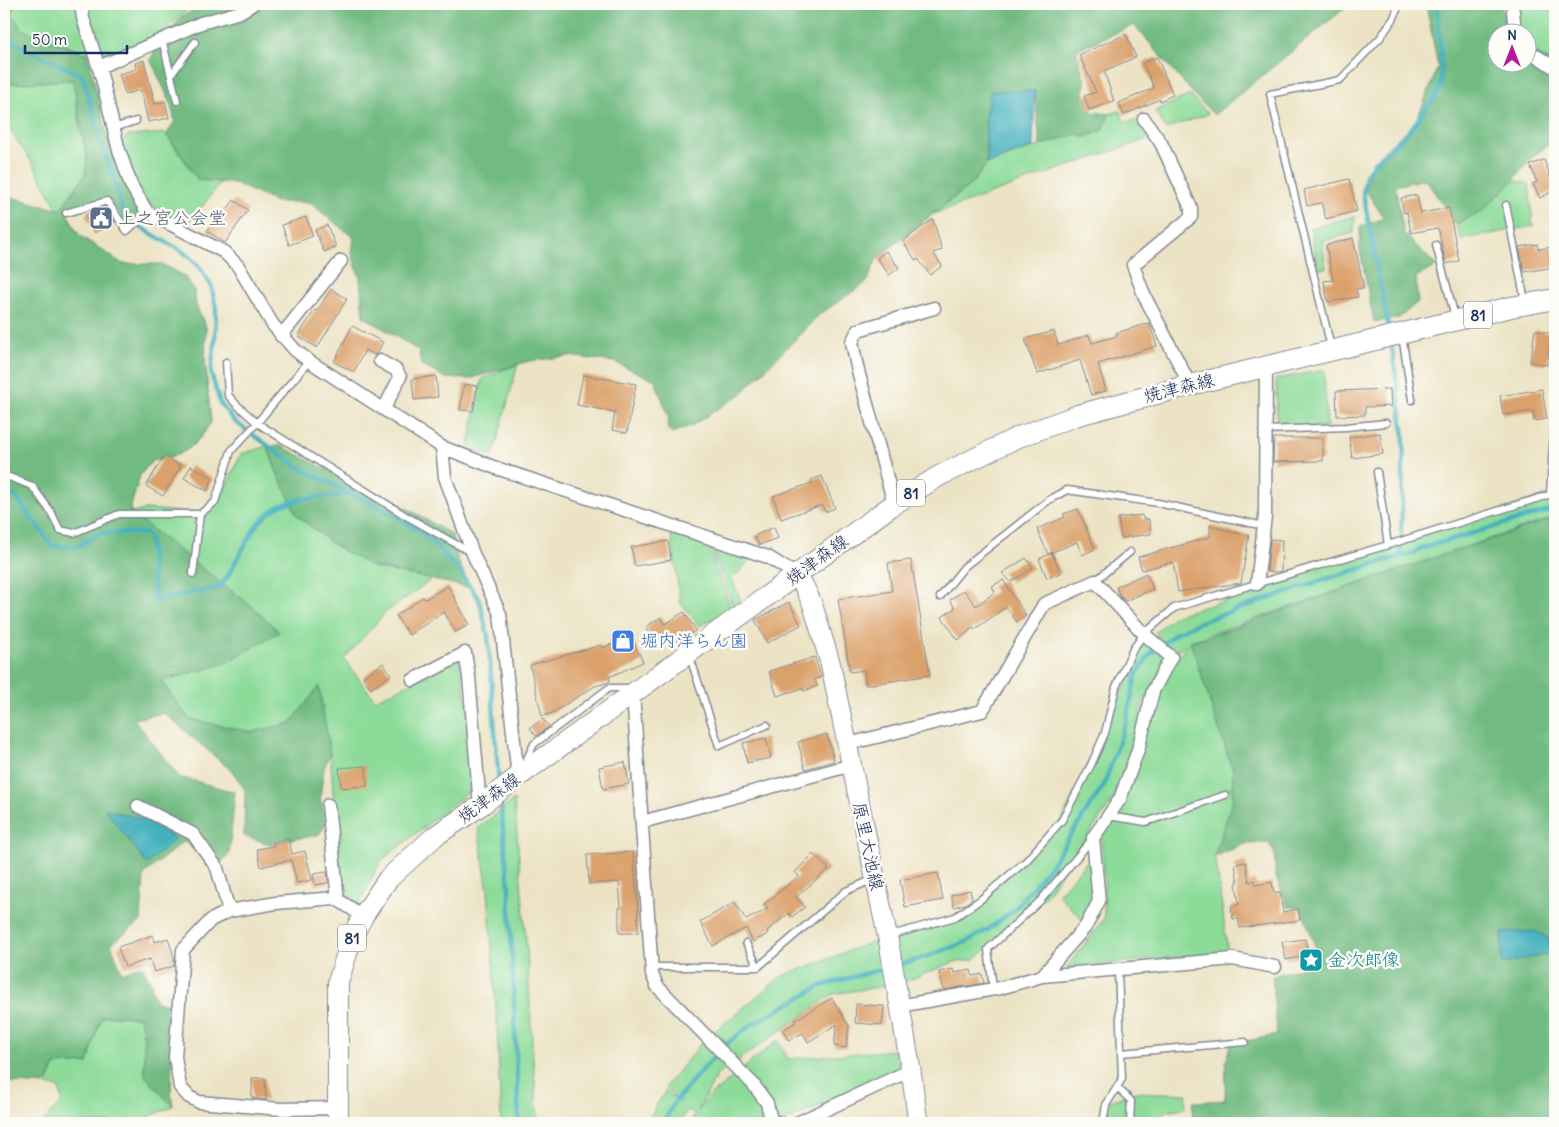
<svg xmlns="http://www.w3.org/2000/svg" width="1559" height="1127" font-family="Delius,'Klee One',sans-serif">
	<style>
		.green { fill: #8cdb99; stroke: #54857c }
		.forest { fill: #71bb81; stroke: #467570 }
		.water { fill: #42b1bd; stroke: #2e708e }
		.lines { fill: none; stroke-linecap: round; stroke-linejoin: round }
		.stream { stroke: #42b1bd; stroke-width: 4.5 }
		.building { fill: #dba16c }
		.lane-casing { stroke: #848991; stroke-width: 9 }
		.street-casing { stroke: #848991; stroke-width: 15 }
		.secondary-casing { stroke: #848991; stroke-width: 21 }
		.primary-casing { stroke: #848991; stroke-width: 22 }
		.lane { stroke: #fff; stroke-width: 6 }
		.street { stroke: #fff; stroke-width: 12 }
		.secondary { stroke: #fff; stroke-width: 19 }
		.primary { stroke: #fff; stroke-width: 20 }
		.labels { text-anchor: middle; stroke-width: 5; stroke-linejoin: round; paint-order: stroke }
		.shield { fill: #fdfcf7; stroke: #5f6c8c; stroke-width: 1 }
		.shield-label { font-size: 16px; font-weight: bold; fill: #1b2f5e }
		.service-label { font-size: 18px; fill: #4e5e75; stroke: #fdfcf7; text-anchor: start }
		.street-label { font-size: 18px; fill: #1b2f5e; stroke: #fdfcf7 }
		.shop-label { font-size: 18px; fill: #366cbe; stroke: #fdfcf7; text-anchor: start }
		.culture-label { font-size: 18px; fill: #0d838f; stroke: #fdfcf7; text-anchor: start }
	</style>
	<rect width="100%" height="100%" fill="#fdfcf7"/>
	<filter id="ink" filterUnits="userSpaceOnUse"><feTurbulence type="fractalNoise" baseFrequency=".02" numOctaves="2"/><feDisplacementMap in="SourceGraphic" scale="10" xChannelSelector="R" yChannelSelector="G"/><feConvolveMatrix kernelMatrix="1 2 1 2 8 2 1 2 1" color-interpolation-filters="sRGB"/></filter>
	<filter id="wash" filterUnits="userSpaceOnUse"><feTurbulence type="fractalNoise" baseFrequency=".0096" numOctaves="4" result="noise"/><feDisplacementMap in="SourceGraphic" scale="20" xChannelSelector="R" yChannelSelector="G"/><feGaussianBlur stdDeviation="1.12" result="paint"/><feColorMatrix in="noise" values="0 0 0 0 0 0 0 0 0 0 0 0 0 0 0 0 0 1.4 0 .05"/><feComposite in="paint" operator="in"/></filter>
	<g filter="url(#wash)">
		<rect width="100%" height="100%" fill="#ece3c4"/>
		<path class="green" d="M15,4H89L90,6V4H186L188,9L160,34L125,55L102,59L23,30L10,14Z
			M1512,4H1549L1555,9V70L1527,50L1526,32H1515Z
			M73,80L80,128L87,158L85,175L60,210H58L32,162L4,122V84Z
			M1190,95L1208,114L1166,129L1155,111Z
			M1120,111L1124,122L1136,120L1148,139L1048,173L934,214L972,183L987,164L1077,133L1085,137L1103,130L1109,114Z
			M165,133L198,180L221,182L188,225L146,202L133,176L120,145L127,136Z
			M1514,180L1529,184L1533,226L1464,239L1462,241L1456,224L1482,212Z
			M1355,216L1354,233L1322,241L1326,268L1318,269L1310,228Z
			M161,264L184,276L194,289L196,306L206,327L205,362L211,422L201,437L190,448L177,455L152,461L140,475L130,509L133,513L147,509L200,514L225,489L241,454L267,446L276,470L297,515L331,543L375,568L432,579L385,613L344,659L375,700L460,660L478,784L380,862L360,903L335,898L333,788L330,753L295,722L252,734L189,719L161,681L224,664L255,609L216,580L4,458Z
			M518,364L493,456L468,449L482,379Z
			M1324,370L1327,427L1277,426L1276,379Z
			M1555,493V517L1439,556L1190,641L1233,771V799L1215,854L1228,952L1066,968L1104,919V879L1101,834L1161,686L1173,664L1189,643L1172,653L1155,632L1176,615L1259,591L1321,565Z
			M671,534L707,544L731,609L699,626L680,602Z
			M710,545L752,559L732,579L741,601L733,606Z
			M1145,642L1167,658L1143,703L1125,772L1111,803L1044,898L1005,936L973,960L954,962L899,984L833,994L717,1075L698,1111L710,1096L778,1040L788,1059L895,1050L900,1068L782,1123H691L695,1114L687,1110L680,1123H646L665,1091L681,1104L665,1087L703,1041L782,976L883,938L974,910L1062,820Z
			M514,800L527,950L533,1058L538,1123H501L497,1023L488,891L478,828Z
			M1091,857L1093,907L1085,922L1058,895Z
			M103,1016L140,1017L144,1038L145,1076L173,1106L151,1116L142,1123H43L45,1119L63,1101L59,1088L47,1085L55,1065L88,1063C93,1047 95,1031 103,1016Z
			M1136,1092L1187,1094L1185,1108L1165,1111L1167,1123H1106L1110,1101Z"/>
		<path class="forest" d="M4,4H15L11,13L23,30L88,55L107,135L142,210L128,225L109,201L67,213L79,235L123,264H161L184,276L194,289L196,306L206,327L205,362L211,422L201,437L190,448L177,455L152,461L140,475L130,509L131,513L255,609L279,632L224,664L161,681L189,719L252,732L291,723L319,686L330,753L324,768L320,797L326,824C324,827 322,831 319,834C315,837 281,840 272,842L273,845L244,836L245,790L233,772L164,713L134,719L179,777L235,792L229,854L217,868L184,841L144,874L141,921L111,944L122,973L142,965L151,984L156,1002L173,1004L171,1093L173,1106L145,1076L144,1038L140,1017L103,1016C95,1031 93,1047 88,1063L55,1065L45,1085L4,1082V192L11,197L60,210L85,175L87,158L73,80L4,84Z
			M206,4H1350L1214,115C1185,87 1161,55 1134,25L1076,50L1085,81L1084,96L1092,112L1109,114L1103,130L1085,137L1077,134L1040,146L1035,91L985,117L987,164L972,183L877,258L867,282L820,314L741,394L693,425L672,433L667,428L669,418L655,380L614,362L569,356L529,361L469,379L446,378L421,365L419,351L363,316L360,278L352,254L354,238L309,202H275L234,183L198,180L167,134L175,121L169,99L150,59L166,36L181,17Z
			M1426,4H1500L1512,32H1496V62H1526L1527,49L1555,64V139L1529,160L1514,180L1482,212L1456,224L1425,179L1395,186L1404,234L1437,266L1416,277L1418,302L1399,318L1374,322L1360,250V227L1384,218L1366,191L1373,161L1416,122L1438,67Z
			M267,446H281L360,487L391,499L452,535L458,561L471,588L370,566L334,545L297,515L276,470Z
			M1555,518V1123H1192L1193,1102L1225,1100L1226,1062L1230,1044L1277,1035L1272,977L1279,974L1312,965L1317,951L1301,908L1288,907L1275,875V854L1269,843L1245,844L1218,855L1215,854L1233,799V771L1190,641L1207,637L1439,556Z"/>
		<path class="water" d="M991,91H1035L1033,147L987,164L985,117Z
			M105,809L148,821L175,839L147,864Z
			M1536,931L1549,939L1548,954L1502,964V933Z"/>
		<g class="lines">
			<path class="stream" d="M4,35L22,47L83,76L99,136L115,183L122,209L138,226L182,251L198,265L211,285L216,308L215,340L211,373L220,403L234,421L298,467L399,517L431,540L456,567L479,599L488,636L499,785
				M1389,330L1363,193L1366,175L1373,165L1410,130L1430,103L1433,102L1440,87L1442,71L1437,4
				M1391,341L1404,436L1401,534
				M4,489L16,497L52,546L77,547L100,533H145L149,536L155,600L218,588L227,577L256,526L269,513L279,506L302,499L350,494
				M1401,545V556
				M500,797L509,888L519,1123
				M896,965L917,960L966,942L989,929L1015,909L1051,865L1104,785L1126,722L1136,676L1149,655L1176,633L1200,622L1323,580L1401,556L1415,553L1419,549L1555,509
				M663,1123L674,1103L700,1072L731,1040L751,1025L821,986L889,967"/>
		</g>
		<g id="blocks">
			<path class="building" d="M1126,34L1136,57L1104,71L1114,101L1089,110L1084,96L1096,92L1079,55Z
				M1157,57L1173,95L1160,101V99L1124,115L1119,103L1154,88L1143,63Z
				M144,60L155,104L165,101L169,118L148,122L141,90L125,94L119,74L136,69L135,63Z
				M1544,160L1550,176L1555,173V190L1540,198L1533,184L1537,182L1530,165Z
				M1349,179L1357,211L1326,219L1321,203L1307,206L1304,190Z
				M1417,195L1421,213L1449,208L1459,261L1446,264L1438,228L1411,233L1407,212L1404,213L1401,198Z
				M234,200L248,210L225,243L207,231L221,211L224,213Z
				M105,207L115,222L95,233L85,215L93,210Z
				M306,217L313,236L289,245L282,225Z
				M933,219L942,250L933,253L942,266L930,275L918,259L916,261L903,241Z
				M327,225L336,247L324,252L315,230Z
				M1353,238L1364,288L1356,289L1358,297L1328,302L1324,281L1333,280L1326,245Z
				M1537,244L1538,249L1555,247V267L1524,272L1519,247Z
				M886,251L899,268L889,275L877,258Z
				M331,289L347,299L317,348L298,336L315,310L317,311Z
				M1149,323L1157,346L1098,364L1106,391L1091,395L1080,360L1037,374L1025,339L1054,331L1058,345L1089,335L1092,343L1117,336L1116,333Z
				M352,326L383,342L377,354L375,355L365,350L354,372L334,362Z
				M1535,330L1551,333L1547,365L1530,362Z
				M583,375L636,384L627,433L612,430L615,412L577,405Z
				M436,376L438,397L414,400L412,379Z
				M464,384L477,386L473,411L460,410Z
				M1390,389L1391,406L1365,407V415L1337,416L1336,391Z
				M1542,389L1547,419L1535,421L1533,411L1503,415L1500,396Z
				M1380,433L1383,454L1352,458L1349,437Z
				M1274,438H1323V461L1273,462Z
				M164,456L181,466L163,496L146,486Z
				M191,466L213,478L207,491L184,478Z
				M822,476L835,508L825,512L822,505L781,519L773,496L812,483L811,480Z
				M1078,509L1095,549L1082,555L1077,542L1048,554L1037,529L1065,517L1063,514Z
				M1142,515L1143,519H1149L1151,534L1121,538L1118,518Z
				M1210,525L1231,532L1249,535L1241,583L1178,592L1173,562L1142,570L1138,557L1210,537Z
				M774,527L778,538L759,545L754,536Z
				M1270,539L1282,540L1281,571L1278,572H1267Z
				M668,541L671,560L635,566L631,547Z
				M1052,553L1061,573L1047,578L1039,559Z
				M1026,558L1033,568L1011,582L1002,573Z
				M911,560L930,675L866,685L864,670L850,672L838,599L892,591L888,563Z
				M1146,573L1153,589L1125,601L1120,596L1116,587Z
				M1003,580L1026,616L1017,622L1006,607L975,629L974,627L958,640L942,617L955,608L950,600L964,590L976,606L995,592L992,586Z
				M448,586L469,625L455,632L444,612L409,635L396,616L423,597L425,599Z
				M789,602L801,625L767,643L755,620Z
				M684,612L696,630L684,640L681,637L668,646L663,637L654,641L646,629L649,628L647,626L661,617L665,624Z
				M631,636L643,662L609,677L610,682L595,686L552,713L542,716L530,665L601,645L602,648Z
				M815,657L821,677L815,679L817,686L803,691V688L777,696L769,671Z
				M383,663L391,675L371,689L363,677Z
				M543,719L549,727L536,736L530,728Z
				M827,734L834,761L805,769L798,742Z
				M766,738L771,758L747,763L743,743Z
				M625,762L629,784L603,789L599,767Z
				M366,766L367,786L341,788L339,768Z
				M289,839L292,854L305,851L312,880L297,883L291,860L261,867L257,849L274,846L273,843Z
				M633,852L638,908V933H619V908H621L619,882L589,884L587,855Z
				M813,854L829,869L796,897L805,907L792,917L789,913L767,931L768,934L753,942L746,928L713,946L700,922L735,902L746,920L768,909L764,904L799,876L795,872Z
				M1246,862L1249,882L1255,880L1256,885L1272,882L1274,893L1280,892L1283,912L1298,909L1300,920L1240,928L1238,918L1233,919L1231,906L1239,905L1236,884L1238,883L1235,864Z
				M327,872L328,883L315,885L313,874Z
				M938,873L943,900L905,907L900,880Z
				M970,890L972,899L965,904L954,907L951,895Z
				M153,935L155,942L168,938L174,957V966L154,972L150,959L125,967L118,947Z
				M1305,939L1309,955L1286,960L1282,942Z
				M953,969L954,973L971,970L972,976L982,974L984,983L944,990L939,972Z
				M832,998L849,1026L846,1048L834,1046L837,1024L808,1042L803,1033L788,1040L783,1030L796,1022L795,1020Z
				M856,1004L884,1006L882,1025L855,1023Z
				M252,1078H265L266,1100L252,1098Z"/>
		</g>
	</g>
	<g filter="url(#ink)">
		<use href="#blocks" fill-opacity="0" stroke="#848991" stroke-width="1"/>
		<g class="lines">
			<g class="lane-casing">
				<path id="lane" d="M162,39L177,101
					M171,75L195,42
					M113,128L136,121
					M1506,205L1525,301
					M66,213L107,201L127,231L147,212
					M1436,245L1455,317
					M1402,335L1412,400
					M1331,347L1270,94L1340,80L1380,38L1394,18L1399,4
					M226,362L228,395L236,404L257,423L406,516L472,553
					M1266,430L1346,427L1386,423
					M1377,472L1388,545
					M4,475L32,486L51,512L60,530L74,533L119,514H200
					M1550,495L1555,412
					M193,574L200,514L215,502L231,451L257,423L309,361
					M1095,581L1130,552
					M940,597L964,567L1049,500L1067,490L1158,503L1264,526
					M690,657L719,746L767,725
					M524,765L534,744L609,688H632
					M1108,816L1146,822L1225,795
					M888,936L955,917L980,900L1027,860L1062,820L1091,765L1105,733L1116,687L1133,649L1144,634L1174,608L1388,545L1555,493
					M746,943L758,967
					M651,967H758L846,891L874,879
					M993,989L988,949L1040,901L1093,838
					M1121,1053L1245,1042
					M1117,1087L1131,1101L1130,1123
					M1103,1123L1106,1105L1122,1079L1118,969"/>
			</g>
			<g class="street-casing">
				<path id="street" d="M81,4L83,18L102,78L118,147L131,185L147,212L224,252L238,266L273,325L295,350L309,361L442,447L496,468L768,557L797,575
					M1513,11L1515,32
					M1526,49L1555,68
					M99,67L201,23L240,12L253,4
					M1144,119L1161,143L1191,208V217L1133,265L1144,295L1190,385
					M281,336L341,261
					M380,361L396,370L400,377L384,409
					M442,447L445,477L473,554L500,614L518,777
					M894,504L857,367L852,342L858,330L934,308
					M1257,584L1265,516L1266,367
					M413,680L465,653L469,677L480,806
					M633,693L652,974L657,986L753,1084L767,1103L771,1120L779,1123
					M848,744L982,711L1044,604L1095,581L1144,634L1171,657L1153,691L1138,750L1120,799L1093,838L1099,901L1086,926L1042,976
					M328,805L338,900
					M138,806L193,834L217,868L229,911
					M642,822L852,765
					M899,1006L1000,988L1042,976L1233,959L1275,967
					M338,1108L281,1109L199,1102L189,1097L180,1087L175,1057L183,950L211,920L229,911L276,903L335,898L363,916
					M797,1123L911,1070"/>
			</g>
			<g class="secondary-casing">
				<path id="secondary" d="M797,575L804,586L812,603L830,662L889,944L911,1070L918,1123"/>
			</g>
			<g class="primary-casing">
				<path id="primary" d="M338,1123V982L352,937L363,916L388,879L435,836L480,806L515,779L894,504L939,476L1016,438L1078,415L1190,385L1511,307L1555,299"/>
			</g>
			<use href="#lane" class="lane"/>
			<use href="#street" class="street"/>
			<use href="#secondary" class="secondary"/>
			<use href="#primary" class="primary"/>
		</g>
	</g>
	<defs>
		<g id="civic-square" transform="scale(1.25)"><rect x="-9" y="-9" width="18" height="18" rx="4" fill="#5c6f8a" stroke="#fdfcf7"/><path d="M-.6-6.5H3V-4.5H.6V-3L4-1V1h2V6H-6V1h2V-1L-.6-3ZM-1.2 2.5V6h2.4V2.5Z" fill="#fff"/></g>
		<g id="shop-square" transform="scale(1.25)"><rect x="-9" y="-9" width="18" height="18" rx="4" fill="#3f7fe0" stroke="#fdfcf7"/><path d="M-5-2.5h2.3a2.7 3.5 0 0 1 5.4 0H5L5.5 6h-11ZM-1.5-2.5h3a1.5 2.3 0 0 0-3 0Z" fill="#fff"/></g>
		<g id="sight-square" transform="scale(1.25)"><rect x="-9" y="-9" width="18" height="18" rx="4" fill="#0f9aa8" stroke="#fdfcf7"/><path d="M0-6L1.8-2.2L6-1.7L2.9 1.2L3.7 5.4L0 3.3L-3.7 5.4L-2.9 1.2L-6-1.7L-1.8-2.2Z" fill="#fff"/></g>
	</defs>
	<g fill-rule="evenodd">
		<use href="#civic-square" x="101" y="218"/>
		<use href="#shop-square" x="623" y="641"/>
		<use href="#sight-square" x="1311" y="960"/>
	</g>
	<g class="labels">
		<g class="shield">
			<rect x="1464" y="301.5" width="28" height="27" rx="4"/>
			<rect x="897" y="479.5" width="28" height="27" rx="4"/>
			<rect x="338" y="924.5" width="28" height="27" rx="4"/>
		</g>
		<g class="shield-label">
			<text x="1478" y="321">81</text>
			<text x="911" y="499">81</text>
			<text x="352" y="944">81</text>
		</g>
		<g class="service-label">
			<text x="118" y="224">上之宮公会堂</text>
		</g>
		<g class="street-label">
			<text transform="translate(1179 388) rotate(-14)" y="6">焼津森線</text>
			<text transform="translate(817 560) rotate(-36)" y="6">焼津森線</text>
			<text transform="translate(489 798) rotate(-36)" y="6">焼津森線</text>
			<text transform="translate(868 846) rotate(78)" y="6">原里大池線</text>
		</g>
		<g class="shop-label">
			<text x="640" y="647">堀内洋らん園</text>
		</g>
		<g class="culture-label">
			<text x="1328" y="966">金次郎像</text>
		</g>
	</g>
	<rect width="1559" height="1127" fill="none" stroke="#fdfcf7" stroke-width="20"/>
	<g transform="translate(1512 48)"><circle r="24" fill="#fdfcf7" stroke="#a3aaba"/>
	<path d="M0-4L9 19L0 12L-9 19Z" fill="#b5179e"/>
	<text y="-8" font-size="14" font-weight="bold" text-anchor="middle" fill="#1b2f5e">N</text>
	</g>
	<path d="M25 45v8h102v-8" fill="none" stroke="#1b2f5e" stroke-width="2.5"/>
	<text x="32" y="45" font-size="15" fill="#1b2f5e" stroke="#fdfcf7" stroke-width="4" paint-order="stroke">50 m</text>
</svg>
